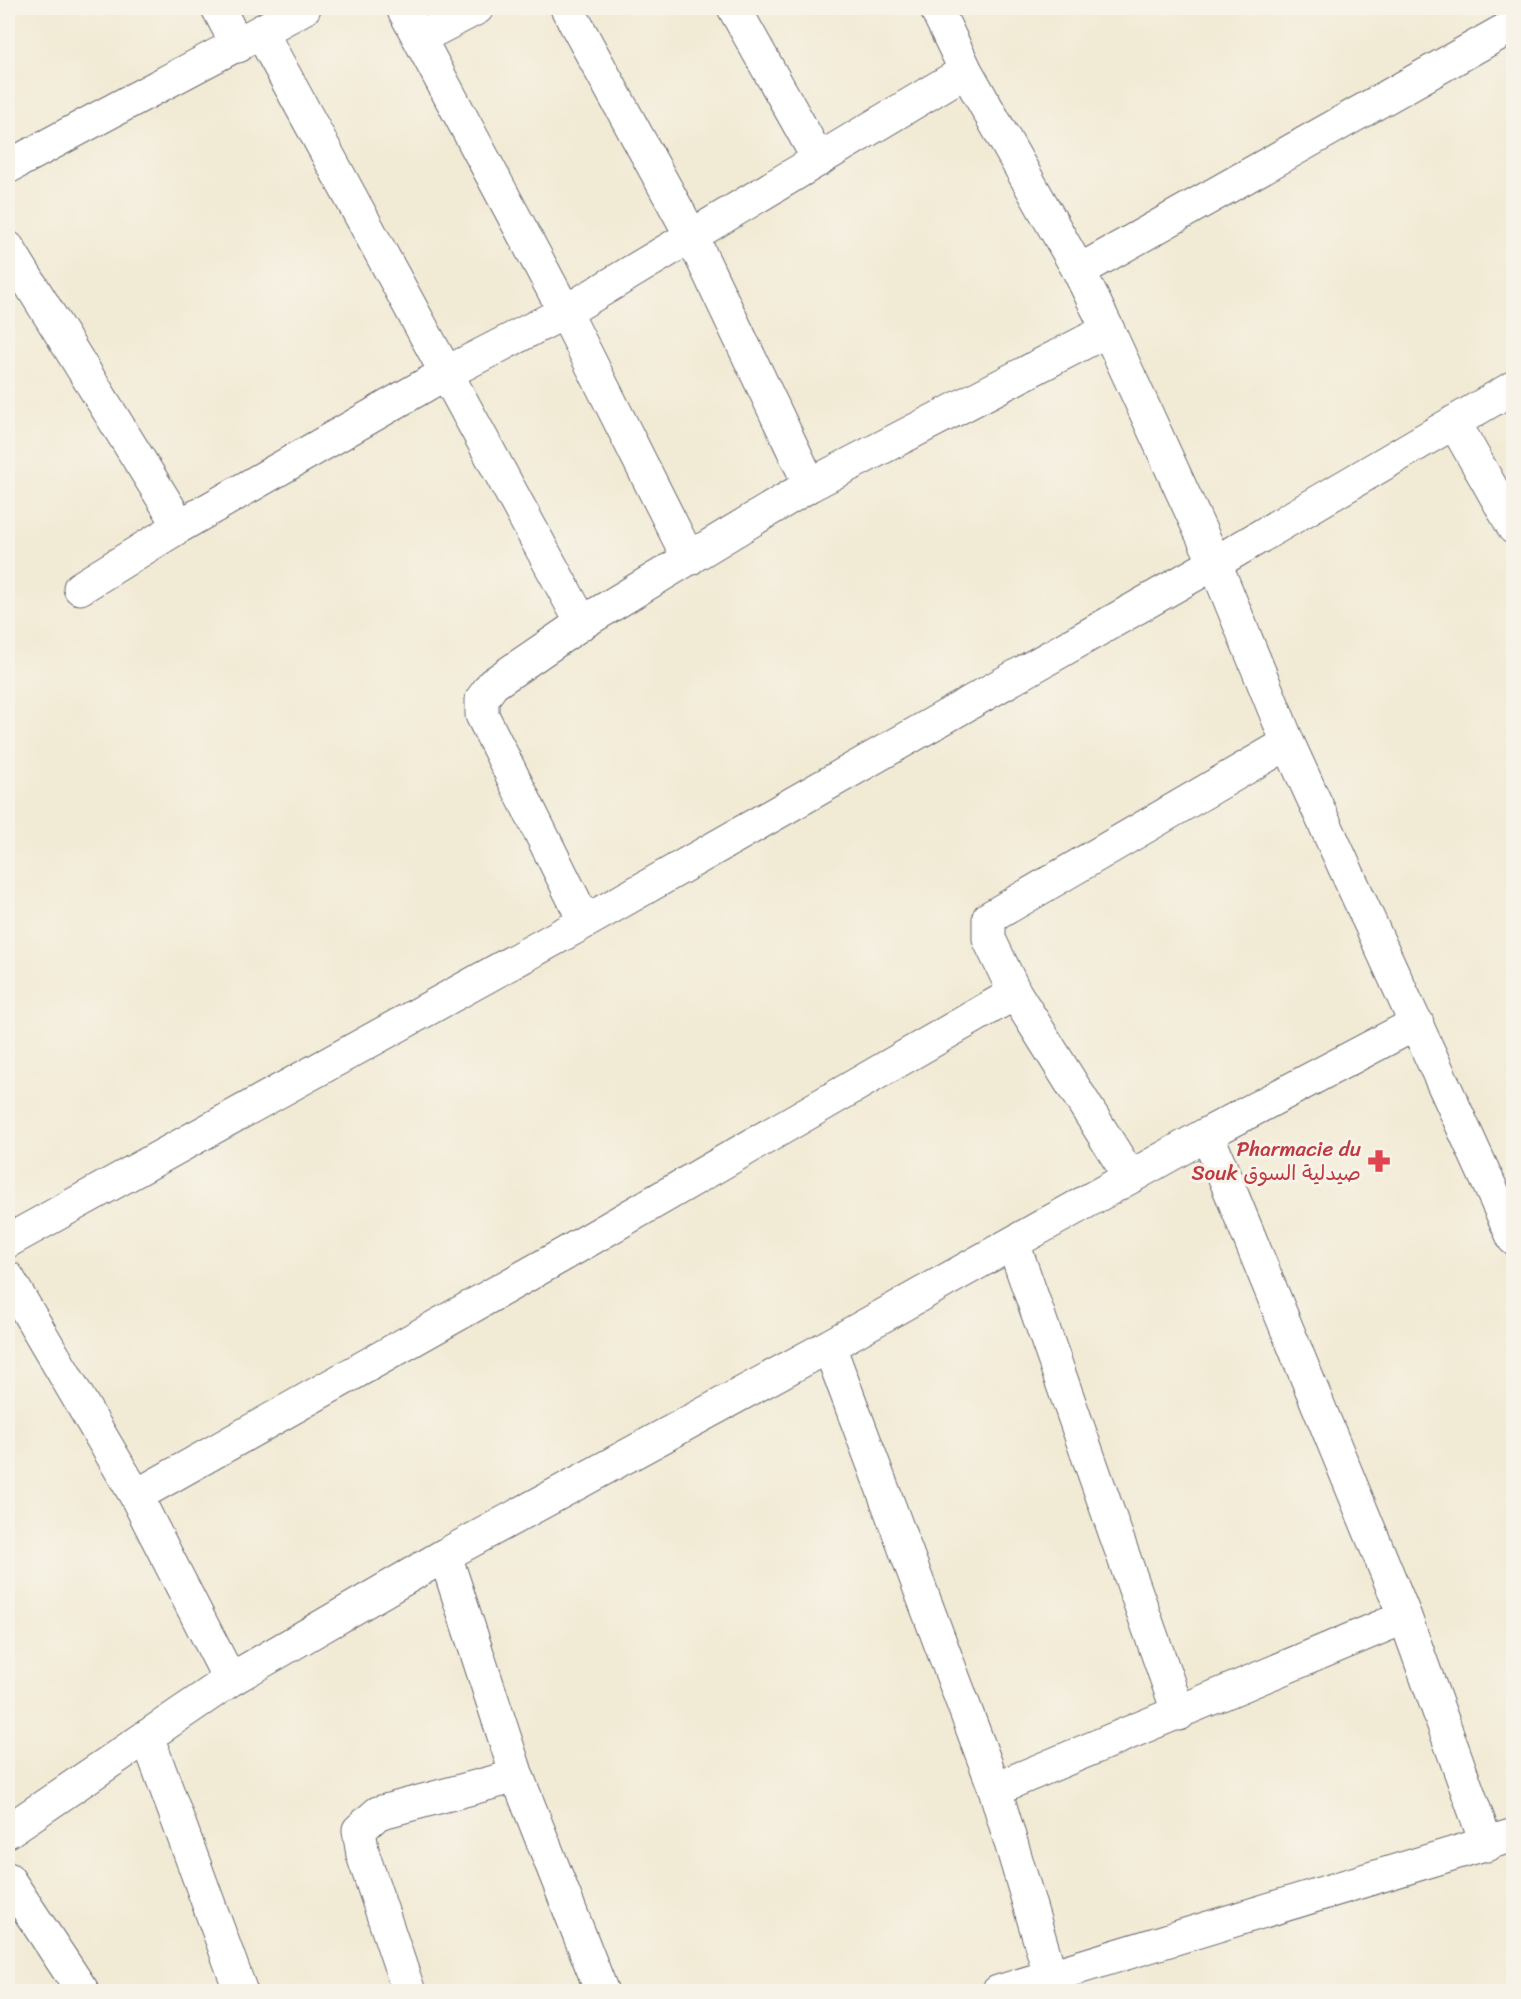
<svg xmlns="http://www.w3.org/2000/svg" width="1521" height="1999" font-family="Sriracha,'Playpen Sans Arabic',sans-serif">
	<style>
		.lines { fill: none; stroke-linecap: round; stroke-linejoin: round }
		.street-casing { stroke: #6a6871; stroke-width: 35 }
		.secondary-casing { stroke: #6a6871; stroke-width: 35 }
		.street { stroke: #fff; stroke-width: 33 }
		.secondary { stroke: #fff; stroke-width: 33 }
		.labels { text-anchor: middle; stroke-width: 6; stroke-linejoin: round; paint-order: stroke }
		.health-label { font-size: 21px; fill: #be3a42; stroke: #f7f3e8; text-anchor: end }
	</style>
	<rect width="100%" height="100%" fill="#f7f3e8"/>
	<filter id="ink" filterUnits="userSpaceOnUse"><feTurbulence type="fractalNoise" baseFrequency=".0167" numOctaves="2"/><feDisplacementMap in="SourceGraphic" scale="12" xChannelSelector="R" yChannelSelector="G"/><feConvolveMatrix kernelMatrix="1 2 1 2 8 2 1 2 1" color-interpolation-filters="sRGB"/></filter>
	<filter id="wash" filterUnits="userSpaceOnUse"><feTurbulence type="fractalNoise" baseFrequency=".008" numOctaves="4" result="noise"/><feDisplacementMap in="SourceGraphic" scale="24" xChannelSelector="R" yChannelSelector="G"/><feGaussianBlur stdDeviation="1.35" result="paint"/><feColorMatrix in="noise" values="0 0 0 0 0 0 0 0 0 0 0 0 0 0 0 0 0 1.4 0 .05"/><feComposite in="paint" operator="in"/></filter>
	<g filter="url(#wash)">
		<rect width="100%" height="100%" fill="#f1ead4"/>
	</g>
	<g filter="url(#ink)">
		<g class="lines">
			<g class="street-casing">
				<path id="street" d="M218,8L238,46
					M403,8L565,312L689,559
					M567,8L691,235L810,485
					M734,8L819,160
					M936,8L966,71L1079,271L1108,330L1215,563L1288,743L1514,1239
					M261,32L582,623
					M419,38L477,8
					M8,248L180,526
					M1079,271L1514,25
					M1454,422L1514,528
					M80,588L180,526L448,372L565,312L966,71
					M585,922L482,715V699L493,684L582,623L810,485L1108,330
					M1015,993L989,939V918L1288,743
					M1207,1134L1405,1617L1487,1845
					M8,1241L585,922L1215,563L1514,387
					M1013,1243L1179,1714
					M8,1278L136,1496L230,1680
					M829,1346L995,1789L1050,1974
					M136,1496L561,1256L1015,993L1130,1177
					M445,1555L517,1776L602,1992
					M147,1736L241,1992
					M995,1789L1405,1617
					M8,1831L230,1680L445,1555L829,1346L1207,1134L1417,1023
					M8,1879L83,1992
					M409,1992L363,1855L359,1830L378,1813L517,1776
					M998,1992L1514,1835"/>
			</g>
			<g class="secondary-casing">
				<path id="secondary" d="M8,167C106,113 206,62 304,8"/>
			</g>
			<use href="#street" class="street"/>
			<use href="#secondary" class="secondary"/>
		</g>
	</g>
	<defs>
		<g id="pharmacy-bare" transform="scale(1.8)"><path d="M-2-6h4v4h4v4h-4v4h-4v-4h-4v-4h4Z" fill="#e0444e" stroke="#f7f3e8" stroke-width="2.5" paint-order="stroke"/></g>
	</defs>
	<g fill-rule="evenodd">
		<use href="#pharmacy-bare" x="1379" y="1161"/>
	</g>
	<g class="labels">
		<g class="health-label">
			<text x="1361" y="1156">Pharmacie du<tspan x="1361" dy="24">Souk صيدلية السوق</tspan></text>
		</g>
	</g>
	<rect width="1521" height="1999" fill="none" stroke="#f7f3e8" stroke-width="30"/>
</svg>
